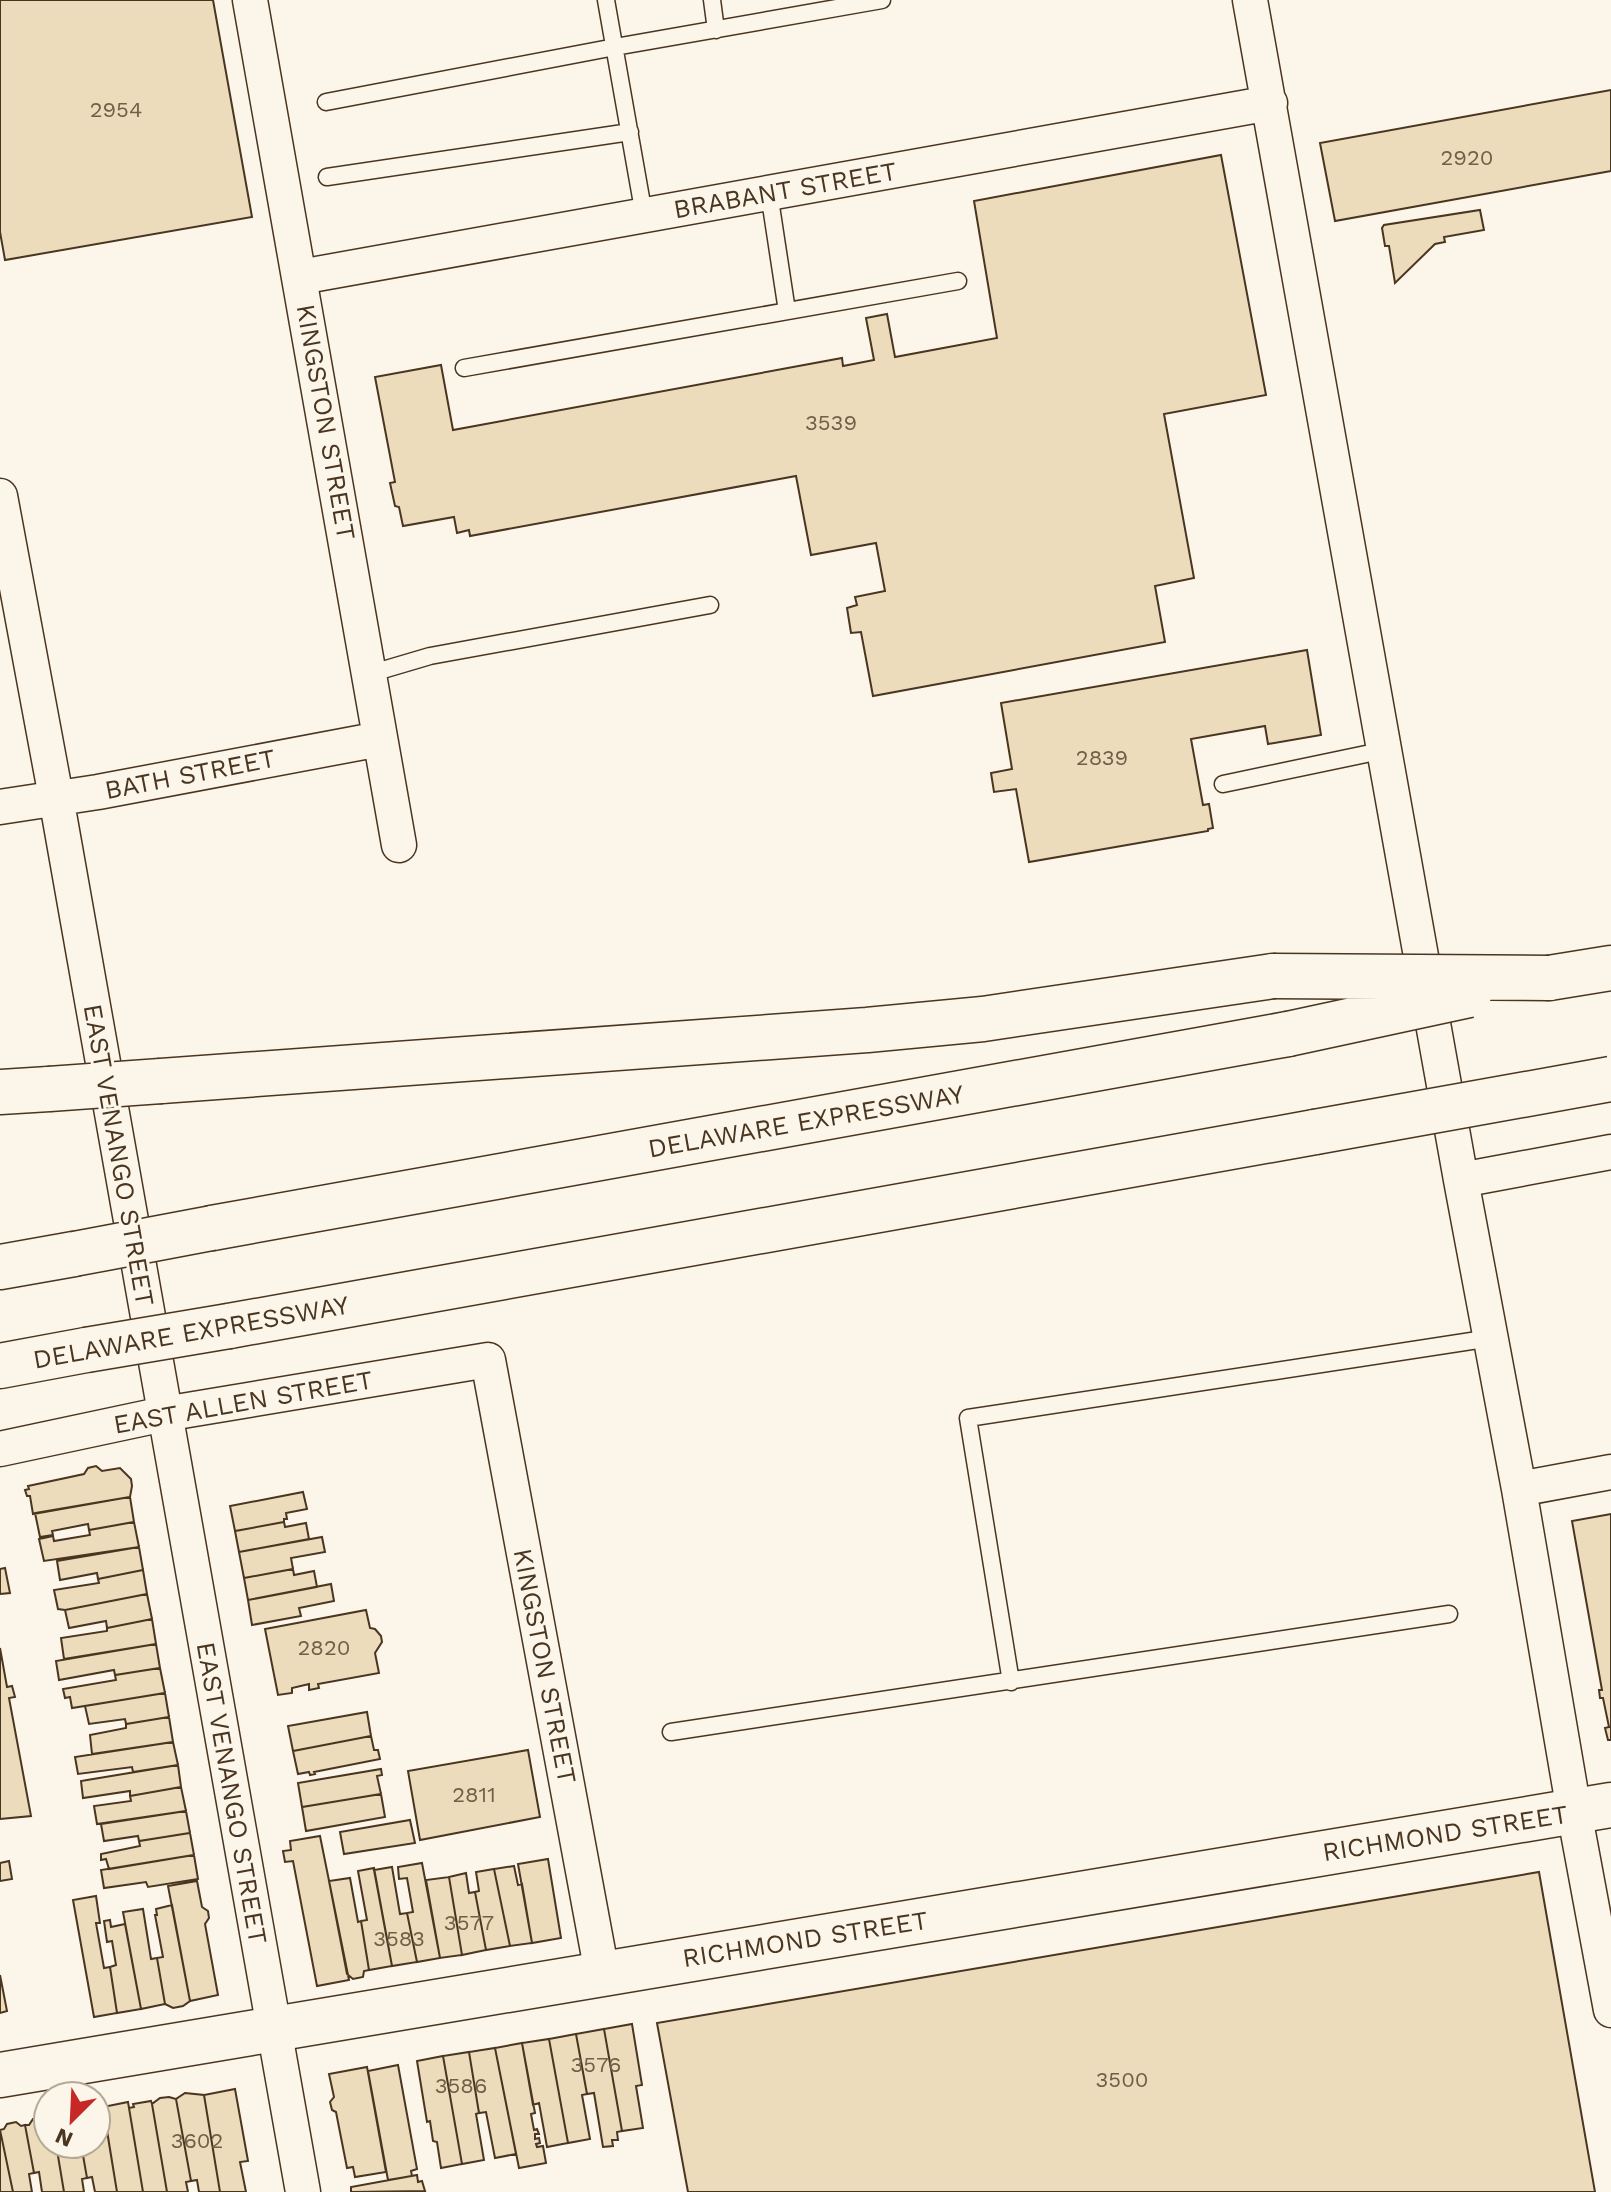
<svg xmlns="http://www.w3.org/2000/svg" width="1611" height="2192" font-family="'Work Sans',sans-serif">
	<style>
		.building { fill: #ecdcbc; stroke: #4a3520; stroke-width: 2 }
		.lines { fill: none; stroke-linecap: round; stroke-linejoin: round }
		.service-casing { stroke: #4a3520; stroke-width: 19 }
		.minor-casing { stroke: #4a3520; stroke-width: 37 }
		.secondary-casing { stroke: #4a3520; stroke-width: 47 }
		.motorway-casing { stroke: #4a3520; stroke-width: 47 }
		.service { stroke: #fbf6e9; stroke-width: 16 }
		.minor { stroke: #fbf6e9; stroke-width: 34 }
		.secondary { stroke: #fbf6e9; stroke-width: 44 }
		.motorway { stroke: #fbf6e9; stroke-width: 44 }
		.motorway-bridge-casing { stroke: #4a3520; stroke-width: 47; stroke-linecap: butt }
		.motorway-bridge { stroke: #fbf6e9; stroke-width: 44 }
		.labels { text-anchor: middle; stroke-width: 6; stroke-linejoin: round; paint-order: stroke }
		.number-label { font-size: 22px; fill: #725f47 }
		.street-label { font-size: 26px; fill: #4a3520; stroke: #fbf6e9 }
	</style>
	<rect width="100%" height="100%" fill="#fbf6e9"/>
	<path class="building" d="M0,0H213L252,217L5,260L0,232Z
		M1611,90V171L1335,221L1320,143Z
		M1221,155L1266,395L1164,414L1194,578L1155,586L1165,642L873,696L861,632L851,633L847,608L857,605L855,597L885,591L876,543L811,555L796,476L470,536L469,530L457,533L454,517L403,526L399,507L395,506L390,483L395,482L375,377L441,365L453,430L842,358L843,366L874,360L866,318L887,314L895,357L997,338L974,201Z
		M1480,210L1484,230L1444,237L1445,242L1435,244L1395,283L1389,246H1385L1382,228L1384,225Z
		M1307,650L1321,735L1268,744L1265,726L1191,739L1203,805L1209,804L1213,828L1208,829V831L1029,862L1016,789L994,792L991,773L1012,769L1001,703Z
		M96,1466L102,1471L120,1468L131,1479L132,1486L130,1497L33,1514L30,1496H27L25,1490L29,1489L28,1486L84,1474L88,1468Z
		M303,1492L307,1509L286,1513L287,1519H284V1522L235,1531L230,1506Z
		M130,1497L134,1522L89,1530L88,1524L52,1531L53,1535L40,1537L35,1513Z
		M1611,1514V1740H1608L1605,1728L1609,1727L1603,1698H1600L1599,1690H1602L1572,1521Z
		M134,1522L139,1547L44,1561L39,1539L53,1536L54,1541L90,1535L89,1530Z
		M284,1522L285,1527L306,1523L309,1539L239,1552L235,1531Z
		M322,1537L325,1552L291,1558L293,1569L244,1578L239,1552Z
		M139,1547L143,1570L98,1579L97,1573L60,1580L57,1561Z
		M5,1568L10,1593L0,1594V1569Z
		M293,1569L294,1575L314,1571L317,1587L248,1600L244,1578Z
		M143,1570L147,1594L65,1610L58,1609L54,1590L99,1583L98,1579Z
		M331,1584L334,1601L299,1608L301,1616L252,1625L248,1600Z
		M147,1594L152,1619L107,1628L106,1621L69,1628L65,1610Z
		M366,1610L370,1628L375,1629L381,1636L382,1642L375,1653L379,1673L318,1684L319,1688L309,1690V1684L292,1688V1693L278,1695L265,1629Z
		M152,1619L156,1644L64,1659L61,1638L107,1631V1628Z
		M156,1644L160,1668L115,1675L114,1670L59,1680L56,1661Z
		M0,1648L7,1687L12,1686L15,1697L9,1698L31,1816L0,1819Z
		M160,1668L165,1693L72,1708L70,1697L65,1698L63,1689L116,1680L115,1675Z
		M165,1693L169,1717L126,1724L125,1719L89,1724L85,1706Z
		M367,1712L371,1736L293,1751L288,1726Z
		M169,1717L173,1742L92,1754L90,1735L126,1728V1724Z
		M371,1736L374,1750H378L380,1759L314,1772L315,1774L310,1775L309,1772L298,1774L293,1751Z
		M173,1742L178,1765L133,1772L132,1767L78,1774L75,1757Z
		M528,1750L540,1817L420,1840L408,1771Z
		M178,1765L181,1787L130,1796V1791L83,1798L81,1781Z
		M381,1769L382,1775L377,1776L381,1794L302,1807L298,1783Z
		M181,1787L186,1811L97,1824L94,1806L131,1801L130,1796Z
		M381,1794L385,1817L306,1831L302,1807Z
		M186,1811L190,1833L139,1841L138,1836L104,1841L101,1824Z
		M410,1820L415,1843L344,1854L340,1832Z
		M190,1833L194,1855L109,1869L106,1859L101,1860V1854L140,1846L139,1841Z
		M320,1836L349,1980L317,1986L293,1861L285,1862L283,1851L291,1850L290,1841Z
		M194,1855L198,1879L148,1887L146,1882L104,1888L101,1870Z
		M548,1859L561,1938L532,1943L518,1864Z
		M9,1861L12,1879L0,1881V1863Z
		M422,1863L440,1958L417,1962L407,1913L413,1912L407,1878L399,1879L398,1867Z
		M514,1866L518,1885L522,1884L532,1943L510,1946L494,1869Z
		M392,1867L400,1914L407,1913L417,1962L392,1966L374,1870Z
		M374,1868L392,1966L369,1970L361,1921L367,1920L358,1871Z
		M494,1869L510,1946L486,1950L475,1892L479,1891L476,1872Z
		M1539,1872L1595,2192H688L657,2023Z
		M466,1873L469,1893L475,1892L486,1950L462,1955L449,1877Z
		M449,1877L462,1955L440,1958L426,1880Z
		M350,1878L358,1922L361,1921L369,1970L364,1971L363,1977L353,1979L347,1974L329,1881Z
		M197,1881L202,1907L208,1911L209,1918L205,1924L218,1995L190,2001L168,1886Z
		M96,1896L100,1923H96L104,1968L110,1967L117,2013L94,2017L73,1900Z
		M172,1905L190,2001L183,2006L173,2008L165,2004L157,1958L163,1957L155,1915H157L156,1909Z
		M143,1909L151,1959L157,1958L165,2004L141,2009L123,1912Z
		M110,1920L111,1927L125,1924L141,2009L117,2013L110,1967L116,1965L112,1941L107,1942L104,1921Z
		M0,1975L7,2011L0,2013Z
		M632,2024L642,2085L636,2086L643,2128L622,2131L604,2029Z
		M604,2029L622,2131L617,2132L618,2140H612L613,2146L603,2147L594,2093L587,2094L576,2034Z
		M576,2034L587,2094L582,2095L590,2139L568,2143L549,2039Z
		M549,2039L568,2143L547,2147L539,2103L533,2105L522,2043Z
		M522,2043L535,2113L531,2114L534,2130L537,2129L539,2134H535V2139L539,2138L540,2143L536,2144L537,2147L543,2146L546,2163L519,2168L495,2048Z
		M495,2048L516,2154L495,2158L486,2112L479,2113L469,2052Z
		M469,2052L479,2113L476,2114L484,2160L462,2164L443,2056Z
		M443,2056L462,2164L441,2168L437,2142L433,2141L430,2121L427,2122L417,2061Z
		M398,2065L417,2169L411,2171L412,2176L388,2180L368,2071Z
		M367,2067L386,2172L355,2177L353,2167L347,2168L336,2112L332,2110L330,2102L334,2097L329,2074Z
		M235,2089L248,2161L240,2162L246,2192H220L204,2095Z
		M185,2093L204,2095L220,2192H199L197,2180L191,2181L176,2099Z
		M169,2097L176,2099L191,2181L186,2182L188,2192H167L152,2104L160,2098Z
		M151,2101L152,2104L167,2192H143L129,2108L134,2107L133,2104Z
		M128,2102L143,2192H117L103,2107Z
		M104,2112L117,2192H95L92,2177L87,2178L81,2144H96V2113Z
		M42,2117L48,2121V2144H56L64,2192H42L39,2172L34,2173L25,2125H29L33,2119Z
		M16,2122L21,2126L25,2125L34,2173L29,2174L32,2192H13L0,2130L4,2129L7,2124Z
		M0,2130L13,2192H0Z
		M56,2144H81L87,2178L82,2179L84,2192H64Z
		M417,2175L418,2182L422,2181L425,2191L351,2192V2187Z"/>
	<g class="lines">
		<g class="service-casing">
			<path id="service" d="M606,0L644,215
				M712,0L716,30
				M326,102L615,47L882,0
				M327,177L630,132
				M769,193L787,311
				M464,368L958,281
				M369,674L430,656L710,605
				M1223,784L1385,750
				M1011,1682L968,1418L1491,1338
				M671,1732L1449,1614"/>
		</g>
		<g class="minor-casing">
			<path id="minor" d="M250,0L399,845
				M1250,0L1461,1180L1519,1489L1574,1811L1611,2010
				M300,277L1270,103
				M0,496L56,797L303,2192
				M0,807L98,792L380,739
				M1461,1180L1611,1152
				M0,1449L164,1414L488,1360L602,1973
				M1519,1489L1611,1472"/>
		</g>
		<g class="secondary-casing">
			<path id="secondary" d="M0,2075L1611,1805"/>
		</g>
		<g class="motorway-casing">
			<path id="motorway" d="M1549,978L1611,968
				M161,1081L867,1030L983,1019L1273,976
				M0,1092L49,1089
				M212,1228L1288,1034
				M0,1267L74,1254
				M229,1326L1315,1132
				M0,1366L86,1350"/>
		</g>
		<use href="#service" class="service"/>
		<use href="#minor" class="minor"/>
		<use href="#secondary" class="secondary"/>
		<use href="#motorway" class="motorway"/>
		<g class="motorway-bridge-casing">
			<path id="motorway-bridge" d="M1273,976L1549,978
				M1288,1034L1469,995
				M49,1089L161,1081
				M1315,1132L1611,1079
				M74,1254L212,1228
				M86,1350L229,1326"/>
		</g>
		<use href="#motorway-bridge" class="motorway-bridge"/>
	</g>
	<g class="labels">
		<g class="number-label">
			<text x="116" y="117">2954</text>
			<text x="1467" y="165">2920</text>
			<text x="831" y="430">3539</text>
			<text x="1102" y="765">2839</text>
			<text x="324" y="1655">2820</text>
			<text x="474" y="1802">2811</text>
			<text x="469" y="1930">3577</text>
			<text x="399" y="1946">3583</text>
			<text x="596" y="2072">3576</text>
			<text x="1122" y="2087">3500</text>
			<text x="461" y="2093">3586</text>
			<text x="197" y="2148">3602</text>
		</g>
		<g class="street-label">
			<text transform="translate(785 190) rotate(-10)" y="9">BRABANT STREET</text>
			<text transform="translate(326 422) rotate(80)" y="9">KINGSTON STREET</text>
			<text transform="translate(190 774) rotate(-11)" y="9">BATH STREET</text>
			<text transform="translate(806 1121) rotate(-10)" y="9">DELAWARE EXPRESSWAY</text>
			<text transform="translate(119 1155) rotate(80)" y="9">EAST VENANGO STREET</text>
			<text transform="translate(191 1332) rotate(-10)" y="9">DELAWARE EXPRESSWAY</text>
			<text transform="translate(243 1402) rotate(-10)" y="9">EAST ALLEN STREET</text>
			<text transform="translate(545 1666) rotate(79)" y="9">KINGSTON STREET</text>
			<text transform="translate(232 1793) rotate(80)" y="9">EAST VENANGO STREET</text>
			<text transform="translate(1445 1833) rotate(-9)" y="9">RICHMOND STREET</text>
			<text transform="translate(805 1939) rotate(-9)" y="9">RICHMOND STREET</text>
		</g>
	</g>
	<g transform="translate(72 2120) rotate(204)"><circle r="38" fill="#fbf6e9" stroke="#b4a999" stroke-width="2"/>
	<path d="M0-6L14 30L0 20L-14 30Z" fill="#c62828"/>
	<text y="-12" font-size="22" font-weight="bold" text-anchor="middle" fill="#4a3520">N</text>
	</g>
</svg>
